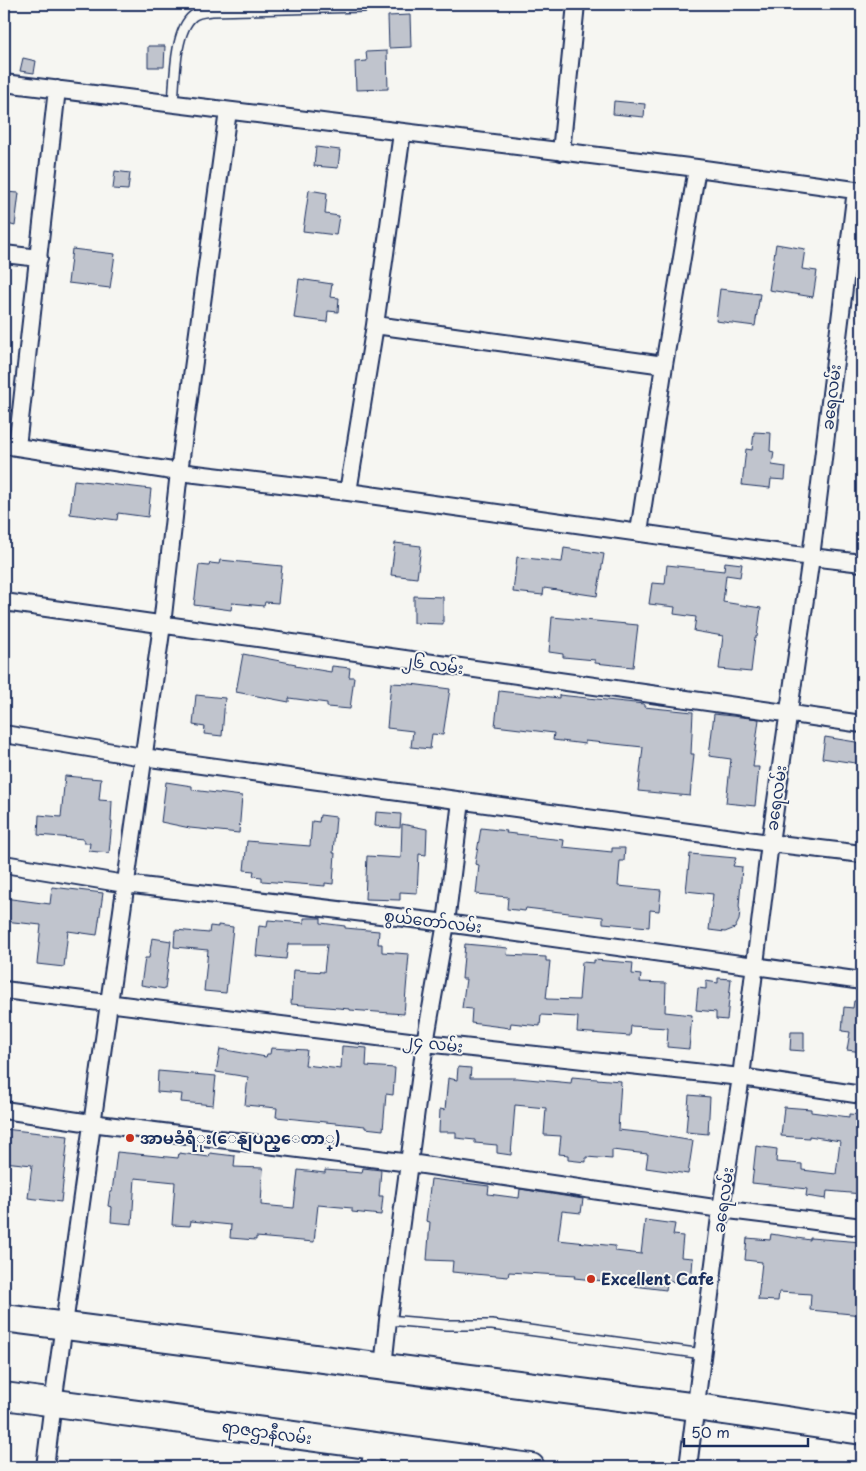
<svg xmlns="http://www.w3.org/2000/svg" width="866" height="1471" font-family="'Playpen Sans','Noto Sans Myanmar',sans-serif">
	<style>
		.building { fill: #c0c4cd; stroke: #1b2f5e }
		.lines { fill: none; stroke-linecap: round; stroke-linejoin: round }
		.lane-casing { stroke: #1b2f5e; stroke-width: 12 }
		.street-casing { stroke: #1b2f5e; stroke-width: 20 }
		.primary-casing { stroke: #1b2f5e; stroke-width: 30 }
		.lane { stroke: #f6f6f2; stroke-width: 9 }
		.street { stroke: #f6f6f2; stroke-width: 16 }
		.primary { stroke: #f6f6f2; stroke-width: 26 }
		.poi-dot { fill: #c8321e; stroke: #f6f6f2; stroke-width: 2 }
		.labels { text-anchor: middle; stroke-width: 4; stroke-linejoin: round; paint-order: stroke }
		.street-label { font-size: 16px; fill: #1b2f5e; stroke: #f6f6f2 }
		.poi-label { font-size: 16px; font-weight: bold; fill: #1b2f5e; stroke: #f6f6f2; text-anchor: start }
	</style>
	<rect width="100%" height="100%" fill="#f6f6f2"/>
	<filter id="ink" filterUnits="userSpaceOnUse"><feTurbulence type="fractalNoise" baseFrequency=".02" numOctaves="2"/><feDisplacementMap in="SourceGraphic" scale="10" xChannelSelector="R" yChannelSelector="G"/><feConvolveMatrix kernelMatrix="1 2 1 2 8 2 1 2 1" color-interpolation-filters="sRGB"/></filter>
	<g filter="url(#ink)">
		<path class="building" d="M410,15L411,47L389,48L388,16Z
			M148,46H165L164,67H148Z
			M387,51L388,89L356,90L355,62L367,61L366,52Z
			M23,58L36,61L34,73L20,71Z
			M614,101L645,104L644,117L613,114Z
			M316,147L340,150L338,168L314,166Z
			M115,171L130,173L128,190L113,189Z
			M309,190L327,193L325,214L339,216L336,235L303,231Z
			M5,192L19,193L15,226L4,223Z
			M776,244L805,249L802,269L817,271L813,297L769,290Z
			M72,249L115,254L110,288L68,283Z
			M299,279L332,284L330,297L339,298L338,312L328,311L327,322L294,318Z
			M720,289L760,294L755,326L716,321Z
			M754,432L771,433L770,451L774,452L772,465L786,467L785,480L771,479L770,488L742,485L746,449L752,450Z
			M74,480L151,489L148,517L118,513L117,520L70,514Z
			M395,543L421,546L417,578L391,575Z
			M564,548L604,554L597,596L544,588L543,595L513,592L517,557L562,562Z
			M220,560L282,566L278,603L265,602L264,606L232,603L231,610L194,605L199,565L209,566L210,563L219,564Z
			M725,562L742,564L740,577L726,575L723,602L761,608L757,637H755L751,672L719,669L723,636L694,631L696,617L674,614L675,607L649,604L652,583L665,584L667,565L724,571Z
			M414,596L443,597V624L414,623Z
			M552,617L638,625L633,667L595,663V660L563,657V654L549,652Z
			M243,654L296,664L295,666L331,672L332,666L350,668L349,677H354L350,709L327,707V703L289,698V702L236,692Z
			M391,683L411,684L450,689L443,735L432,734L430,749L411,747L413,731L387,728Z
			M499,691L559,698V695L644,704V707L693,712L691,754H694L690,796L638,791L643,747L585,741V744L553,740L554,733L495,726Z
			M196,695L225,698L222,736L204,734L205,727L193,725Z
			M714,714L759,719L753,767H759L755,806L726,803L731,759L709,756Z
			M825,737L862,743V764L822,758Z
			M65,776L101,779L99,800L112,801L111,822H112L109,853L89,851L90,843H84V839L38,835L39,815L61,817Z
			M166,782L192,786V790L242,796L239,833L190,828L161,822Z
			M376,812L401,814L400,828L375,826Z
			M320,815L336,817L333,853H335L333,884L325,883V886L262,881V877L253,876L254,871L244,870L247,841L310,846L312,821L319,822Z
			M402,824L427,829L426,855L419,854L417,893L400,892V900L365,899L367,856L401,858Z
			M481,828L507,831L506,833L535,836V837L564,840L563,847L612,852V848H625L624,861H620L618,886L661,890L659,911L650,910L649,927L603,923V917L526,908L525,911L507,909L508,897L476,894L479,865L475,864Z
			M690,854L736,858L733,866L742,867L739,907L740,910L739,920L735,928L725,932L709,930L713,894L686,891Z
			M52,887L103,893L97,935L68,931L64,967L37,964L41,925L4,921V898L50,904Z
			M304,918H321V923L345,926V928L379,931L378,944H382V952L409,954L404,1014L350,1010V1009L291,1004L293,970L324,972L327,944H288L286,959L256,956L259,926L267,927L268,920L304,923Z
			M218,925L233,927L226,993L204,991L208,950L174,947L175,930L209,933L210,926L218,927Z
			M152,938L171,941L165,989L141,985L145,958H149Z
			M465,944L508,948L507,955L546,957V961H550L546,999L579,1000L582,962L594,963V960L633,963L632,974L641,975L640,982L666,983L665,1012L692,1015L689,1049L667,1047L668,1028L631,1026L630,1036L577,1032L578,1017L541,1015L540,1026L511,1023L510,1028L471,1023L472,1009L462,1008L466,979H462Z
			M718,978L731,979L727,1020L716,1019V1012L696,1010L698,988L706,989V981L718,983Z
			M854,1001H862V1052L847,1050L850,1032L842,1031L844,1007L853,1008Z
			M791,1032H804V1051L790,1050Z
			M342,1046L367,1048L366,1066L395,1068L393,1095L386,1094L383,1130L365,1128V1126L276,1117L277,1108L245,1105L248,1077L216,1072L220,1049L266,1057L267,1054H270L271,1048L307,1050L305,1065L341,1069Z
			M458,1067L471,1068L470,1078H517L571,1083L572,1077L621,1081L618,1130L646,1133L693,1141L688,1174L646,1168L648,1154L612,1150V1159L586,1157V1162L568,1160V1155L559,1154L561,1136L544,1135L546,1108L515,1105L511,1155L497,1153V1145L475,1143V1140L456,1138V1132H439L440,1109L445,1110L448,1078L457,1080Z
			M158,1071L216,1076L213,1105L181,1102L182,1094L157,1092Z
			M689,1095L710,1097L708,1134L686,1132Z
			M784,1107L811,1109V1112L849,1117V1114L862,1115V1194L827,1191L826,1199L806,1196L807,1189L752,1183L756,1146L777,1149L776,1162L802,1164V1170L836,1174L840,1141L809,1136V1138L781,1136Z
			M4,1129L68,1136L61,1202L28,1198L32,1165L4,1162Z
			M117,1152L178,1158L179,1153L209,1157L210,1153L235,1156L234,1167L263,1168L261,1205L294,1208L298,1170L325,1173V1170L362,1173L363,1168L381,1170L379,1196H383L381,1215L352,1212V1208L318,1205L314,1242L256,1237V1240L230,1238L231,1225L191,1221L190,1226L172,1225L175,1182L135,1178L132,1224L111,1222L112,1207L108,1206L110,1192H112Z
			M431,1179L489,1186L488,1194L519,1198L520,1189L583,1199L581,1213L562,1211L558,1240L615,1246V1251L641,1254L645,1220L675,1224L673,1235L683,1236L681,1257L693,1258L691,1283L667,1281L666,1290L634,1286V1284L574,1278L575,1276L509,1272L508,1277L452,1272L453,1261L427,1260L430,1222L426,1221Z
			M771,1234L810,1240V1238L862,1242V1315L810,1310L811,1294L779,1292L778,1301L758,1300L762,1262L745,1260L747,1238L770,1240Z"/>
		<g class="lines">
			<g class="lane-casing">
				<path id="lane" d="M173,104C175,82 174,31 193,16C198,12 205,12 212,11L364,7
					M388,1320L446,1325H492L703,1354"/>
			</g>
			<g class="street-casing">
				<path id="street" d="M4,83L697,168L862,191
					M561,152L576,4
					M4,254L39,258
					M375,325L664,365
					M4,445L179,472L348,492L811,557L862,563
					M17,447L57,89
					M348,492L375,325L402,133
					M639,532L664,365L697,168
					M4,602L862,724
					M4,734L143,757L770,843L862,854
					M4,864L125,884L446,923L862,981
					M4,990L425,1043L741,1077L862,1095
					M4,1110L91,1123L410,1163L721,1209L862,1227
					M383,1367L388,1320L425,1043L446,923L461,801
					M45,1467L53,1403L162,625L179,472L228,111
					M370,1467L373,1446
					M688,1467L721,1209L741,1077L770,843L811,557L856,190"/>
			</g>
			<g class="primary-casing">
				<path id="primary" d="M4,1318L697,1407L862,1431
					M4,1396L531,1467"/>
			</g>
			<use href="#lane" class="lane"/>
			<use href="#street" class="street"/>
			<use href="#primary" class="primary"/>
		</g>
	</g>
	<g class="poi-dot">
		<circle cx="130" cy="1138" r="5"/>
		<circle cx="591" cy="1279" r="5"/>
	</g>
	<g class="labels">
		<g class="street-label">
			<text transform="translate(831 397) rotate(-83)" y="6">ခရေလမ်း</text>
			<text transform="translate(433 664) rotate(8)" y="6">၂၆ လမ်း</text>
			<text transform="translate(776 798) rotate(-82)" y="6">ခရေလမ်း</text>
			<text transform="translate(433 921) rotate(7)" y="6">စွယ်တော်လမ်း</text>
			<text transform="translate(433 1043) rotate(7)" y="6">၂၄ လမ်း</text>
			<text transform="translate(723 1200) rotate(-82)" y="6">ခရေလမ်း</text>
			<text transform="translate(267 1432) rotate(8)" y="6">ရာဇဌာနီလမ်း</text>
		</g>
		<g class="poi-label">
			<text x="140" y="1144">အာမခံရံုး(ေနျပည္ေတာ္)</text>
			<text x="601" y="1285">Excellent Cafe</text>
		</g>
	</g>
	<rect width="866" height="1471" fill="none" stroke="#f6f6f2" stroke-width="20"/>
	<rect x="10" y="10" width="846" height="1451" fill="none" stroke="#1b2f5e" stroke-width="2" filter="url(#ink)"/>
	<path d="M684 1438v8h124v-8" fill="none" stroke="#1b2f5e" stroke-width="2.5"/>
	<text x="691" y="1438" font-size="15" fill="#1b2f5e" stroke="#f6f6f2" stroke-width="4" paint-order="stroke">50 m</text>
</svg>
